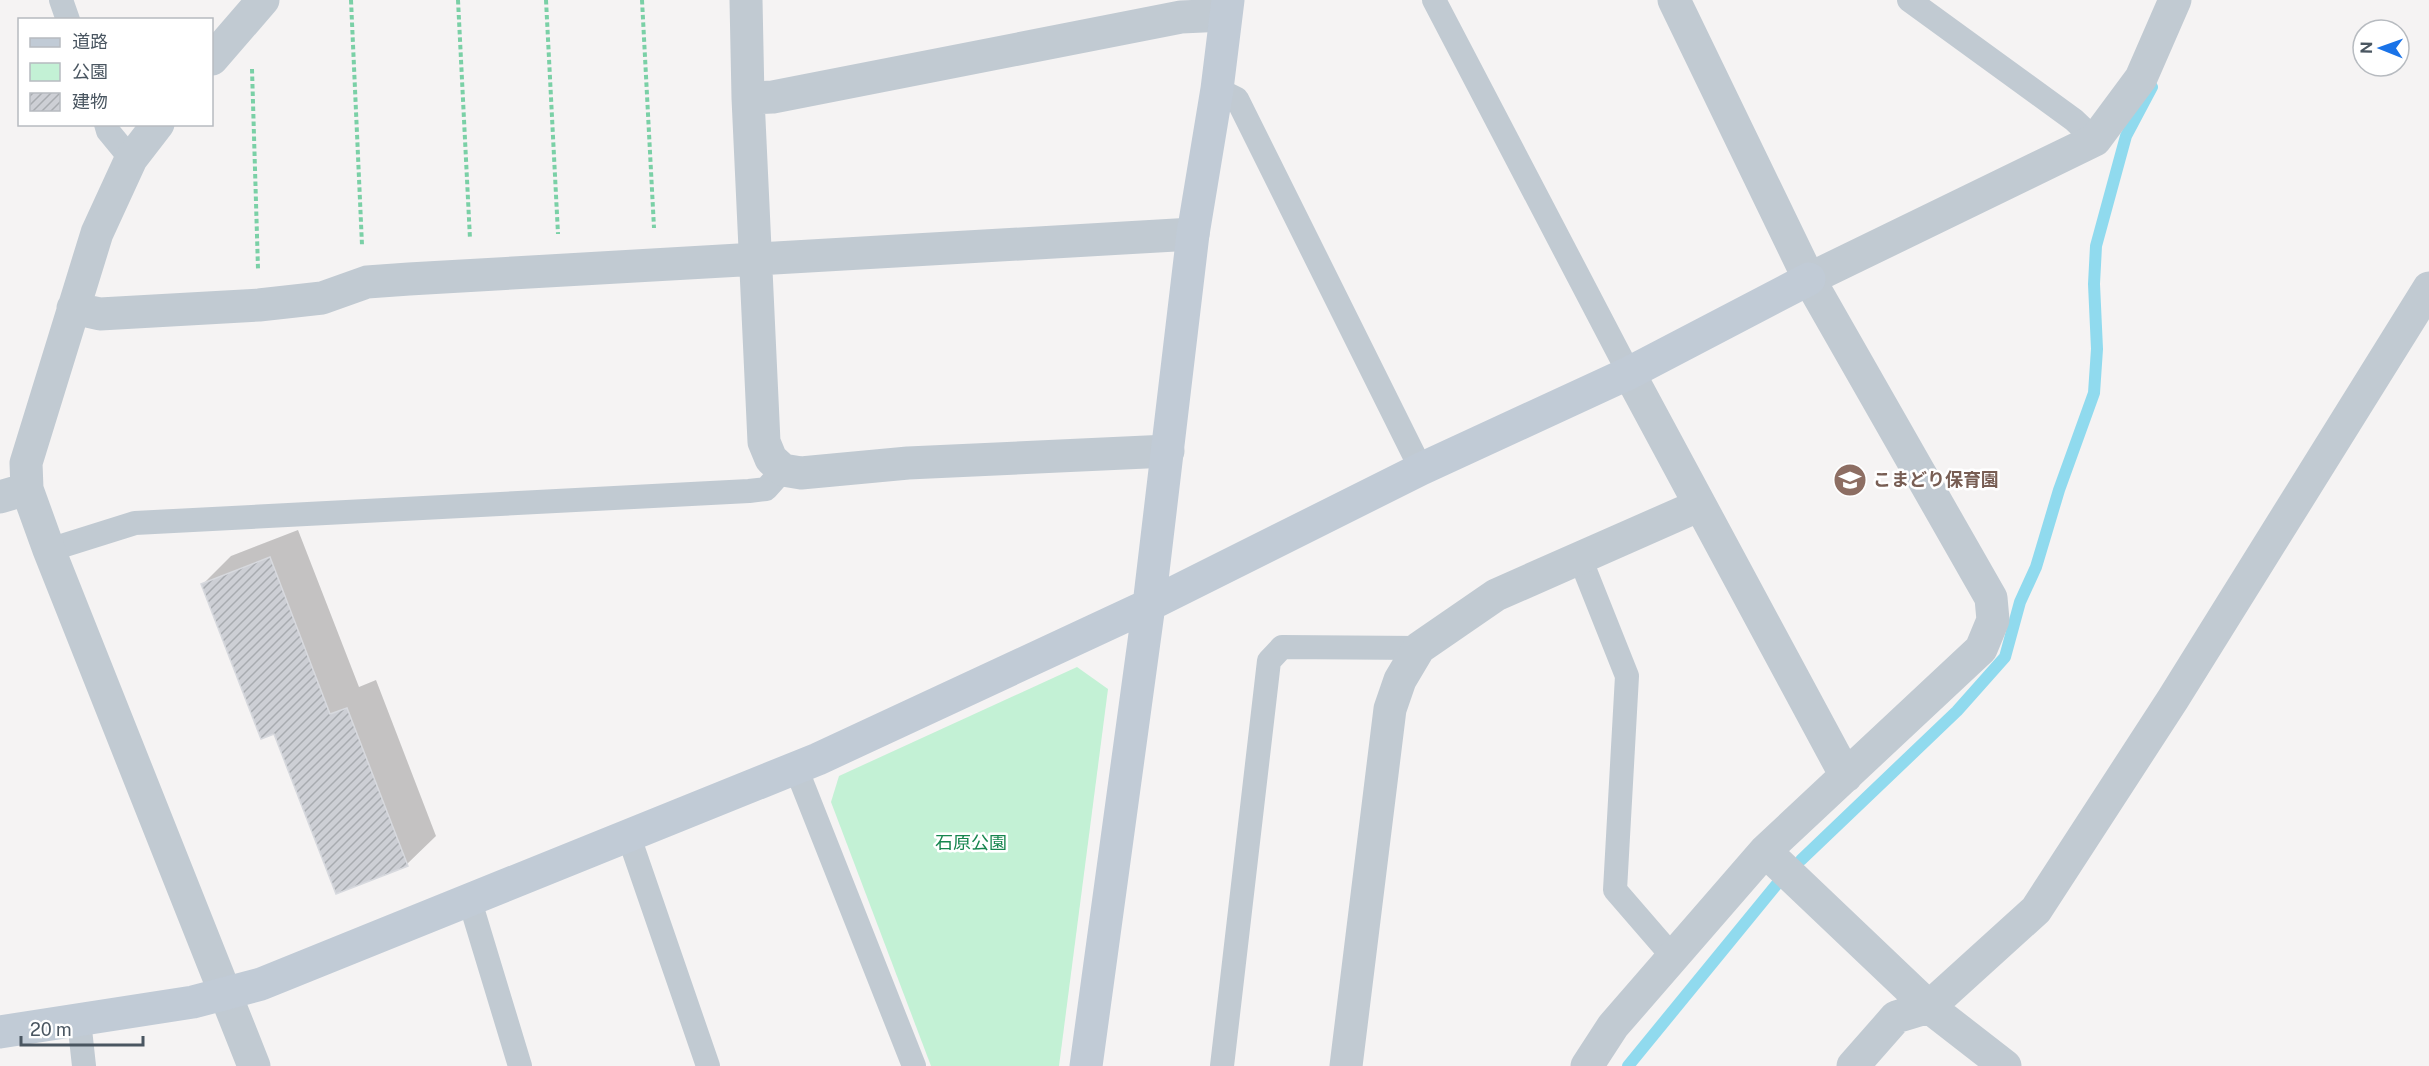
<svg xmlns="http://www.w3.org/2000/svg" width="2429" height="1066" font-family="'Public Sans','Noto Sans JP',sans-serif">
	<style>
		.park { fill: #c3f1d5 }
		.shadow { fill: #0003 }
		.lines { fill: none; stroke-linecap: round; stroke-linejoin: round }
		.stream { stroke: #90daee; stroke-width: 12 }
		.building { fill: url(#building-hatch); stroke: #d7d9de; stroke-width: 1.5 }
		.path { stroke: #7ad0a6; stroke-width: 4; stroke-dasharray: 4.5 3; stroke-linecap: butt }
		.lane { stroke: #c1cad2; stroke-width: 24 }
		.street { stroke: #c1cad2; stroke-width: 33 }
		.secondary { stroke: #c1cbd6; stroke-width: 33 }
		.labels { text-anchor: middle; stroke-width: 5; stroke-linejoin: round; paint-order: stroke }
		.education-label { font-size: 18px; font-weight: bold; fill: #785e54; stroke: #fff; text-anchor: start }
		.park-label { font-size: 18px; fill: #17864f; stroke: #fff }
	</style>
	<defs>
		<pattern id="building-hatch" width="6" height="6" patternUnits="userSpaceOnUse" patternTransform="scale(1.5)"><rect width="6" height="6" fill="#cdcfd5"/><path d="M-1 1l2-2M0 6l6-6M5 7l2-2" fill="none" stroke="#a8abb0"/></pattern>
	</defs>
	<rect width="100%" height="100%" fill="#f5f3f3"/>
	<path class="park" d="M1077,667L1108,689L1059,1066H931L831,802L839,776Z"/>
	<path class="shadow" d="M298,530L359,687L376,680L436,836L407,864L203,584L231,556Z"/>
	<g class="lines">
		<path class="stream" d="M1801,860L1957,711L2005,657L2020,602L2036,567L2059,490L2094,393L2097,349L2094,284L2096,246L2126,136L2152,87
			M1628,1066L1777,884"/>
	</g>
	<path class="building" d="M270,557L330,714L347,708L408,866L336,894L274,734L261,739L201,584Z"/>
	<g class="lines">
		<path class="path" d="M351,0L362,245
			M458,0L470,239
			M546,0L558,234
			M642,0L654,228
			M252,69L258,269"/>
		<path class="lane" d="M61,0L68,20
			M1434,0L1629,373
			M1909,0L2074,120L2095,140
			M1217,89L1237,99L1421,469
			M106,124L108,131L131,159
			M49,550L135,523L749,491L766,489L783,470
			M1580,558L1627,676L1615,890L1673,957
			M796,768L914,1066
			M629,837L708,1066
			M469,898L520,1066
			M79,1020L84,1066
			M1222,1066L1269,661L1282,647L1419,648"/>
		<path class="street" d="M746,0L748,98L764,442L771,459L783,470L801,473L908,463L1168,451
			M212,59L263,0
			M748,98L773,97L1181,17L1225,15
			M158,124L131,159L97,233L26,463L27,489L49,550L254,1066
			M1809,279L2095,140L2141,78L2175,0
			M73,308L100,314L259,305L322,298L367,282L409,279L1193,234
			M1629,373L1846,776
			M0,497L27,489
			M1765,851L1929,1007L2005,1066
			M1346,1066L1390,709L1400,680L1419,648L1496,595L1700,505
			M1587,1066L1613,1026L1765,851L1981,649L1993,620L1991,598L1809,279L1674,0
			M1853,1066L1896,1017L1929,1007L2036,910L2173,699L2429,288"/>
		<path class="secondary" d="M0,1032L193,1002L261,984L818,759L1149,605L1421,469L1629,373L1809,279
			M1086,1066L1149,605L1193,234L1217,89L1228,0"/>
	</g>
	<defs>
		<g id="school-disc" transform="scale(1.725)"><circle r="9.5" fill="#8d6e63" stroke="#fff"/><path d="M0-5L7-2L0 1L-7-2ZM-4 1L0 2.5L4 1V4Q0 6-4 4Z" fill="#fff"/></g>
	</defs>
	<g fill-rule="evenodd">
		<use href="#school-disc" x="1850" y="480"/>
	</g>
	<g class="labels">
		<g class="education-label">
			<text x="1873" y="486">こまどり保育園</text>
		</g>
		<g class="park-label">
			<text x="971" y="849">石原公園</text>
		</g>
	</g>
	<rect x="18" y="18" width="195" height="108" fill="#ffffff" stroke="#b7bbc0" stroke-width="1.5"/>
	<rect x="30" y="38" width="30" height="9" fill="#c1cbd6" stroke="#b7bbc0" stroke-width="1.5"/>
	<text x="72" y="48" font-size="18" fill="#4a5661">道路</text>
	<rect x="30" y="63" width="30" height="18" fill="#c3f1d5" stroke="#b7bbc0" stroke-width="1.5"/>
	<text x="72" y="78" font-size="18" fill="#4a5661">公園</text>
	<rect x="30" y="93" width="30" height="18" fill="url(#building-hatch)" stroke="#b7bbc0" stroke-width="1.5"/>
	<text x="72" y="108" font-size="18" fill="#4a5661">建物</text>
	<g transform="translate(2381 48) rotate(271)"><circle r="28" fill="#ffffff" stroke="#b7bbc0" stroke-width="1.5"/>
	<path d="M0-4.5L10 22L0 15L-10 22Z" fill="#1a73e8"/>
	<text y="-9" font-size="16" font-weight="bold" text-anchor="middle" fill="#4a5661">N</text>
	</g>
	<path d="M21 1036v9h122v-9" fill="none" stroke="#4a5661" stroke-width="3"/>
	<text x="30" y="1036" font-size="18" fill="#4a5661" stroke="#ffffff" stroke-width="4.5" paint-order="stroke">20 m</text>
</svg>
